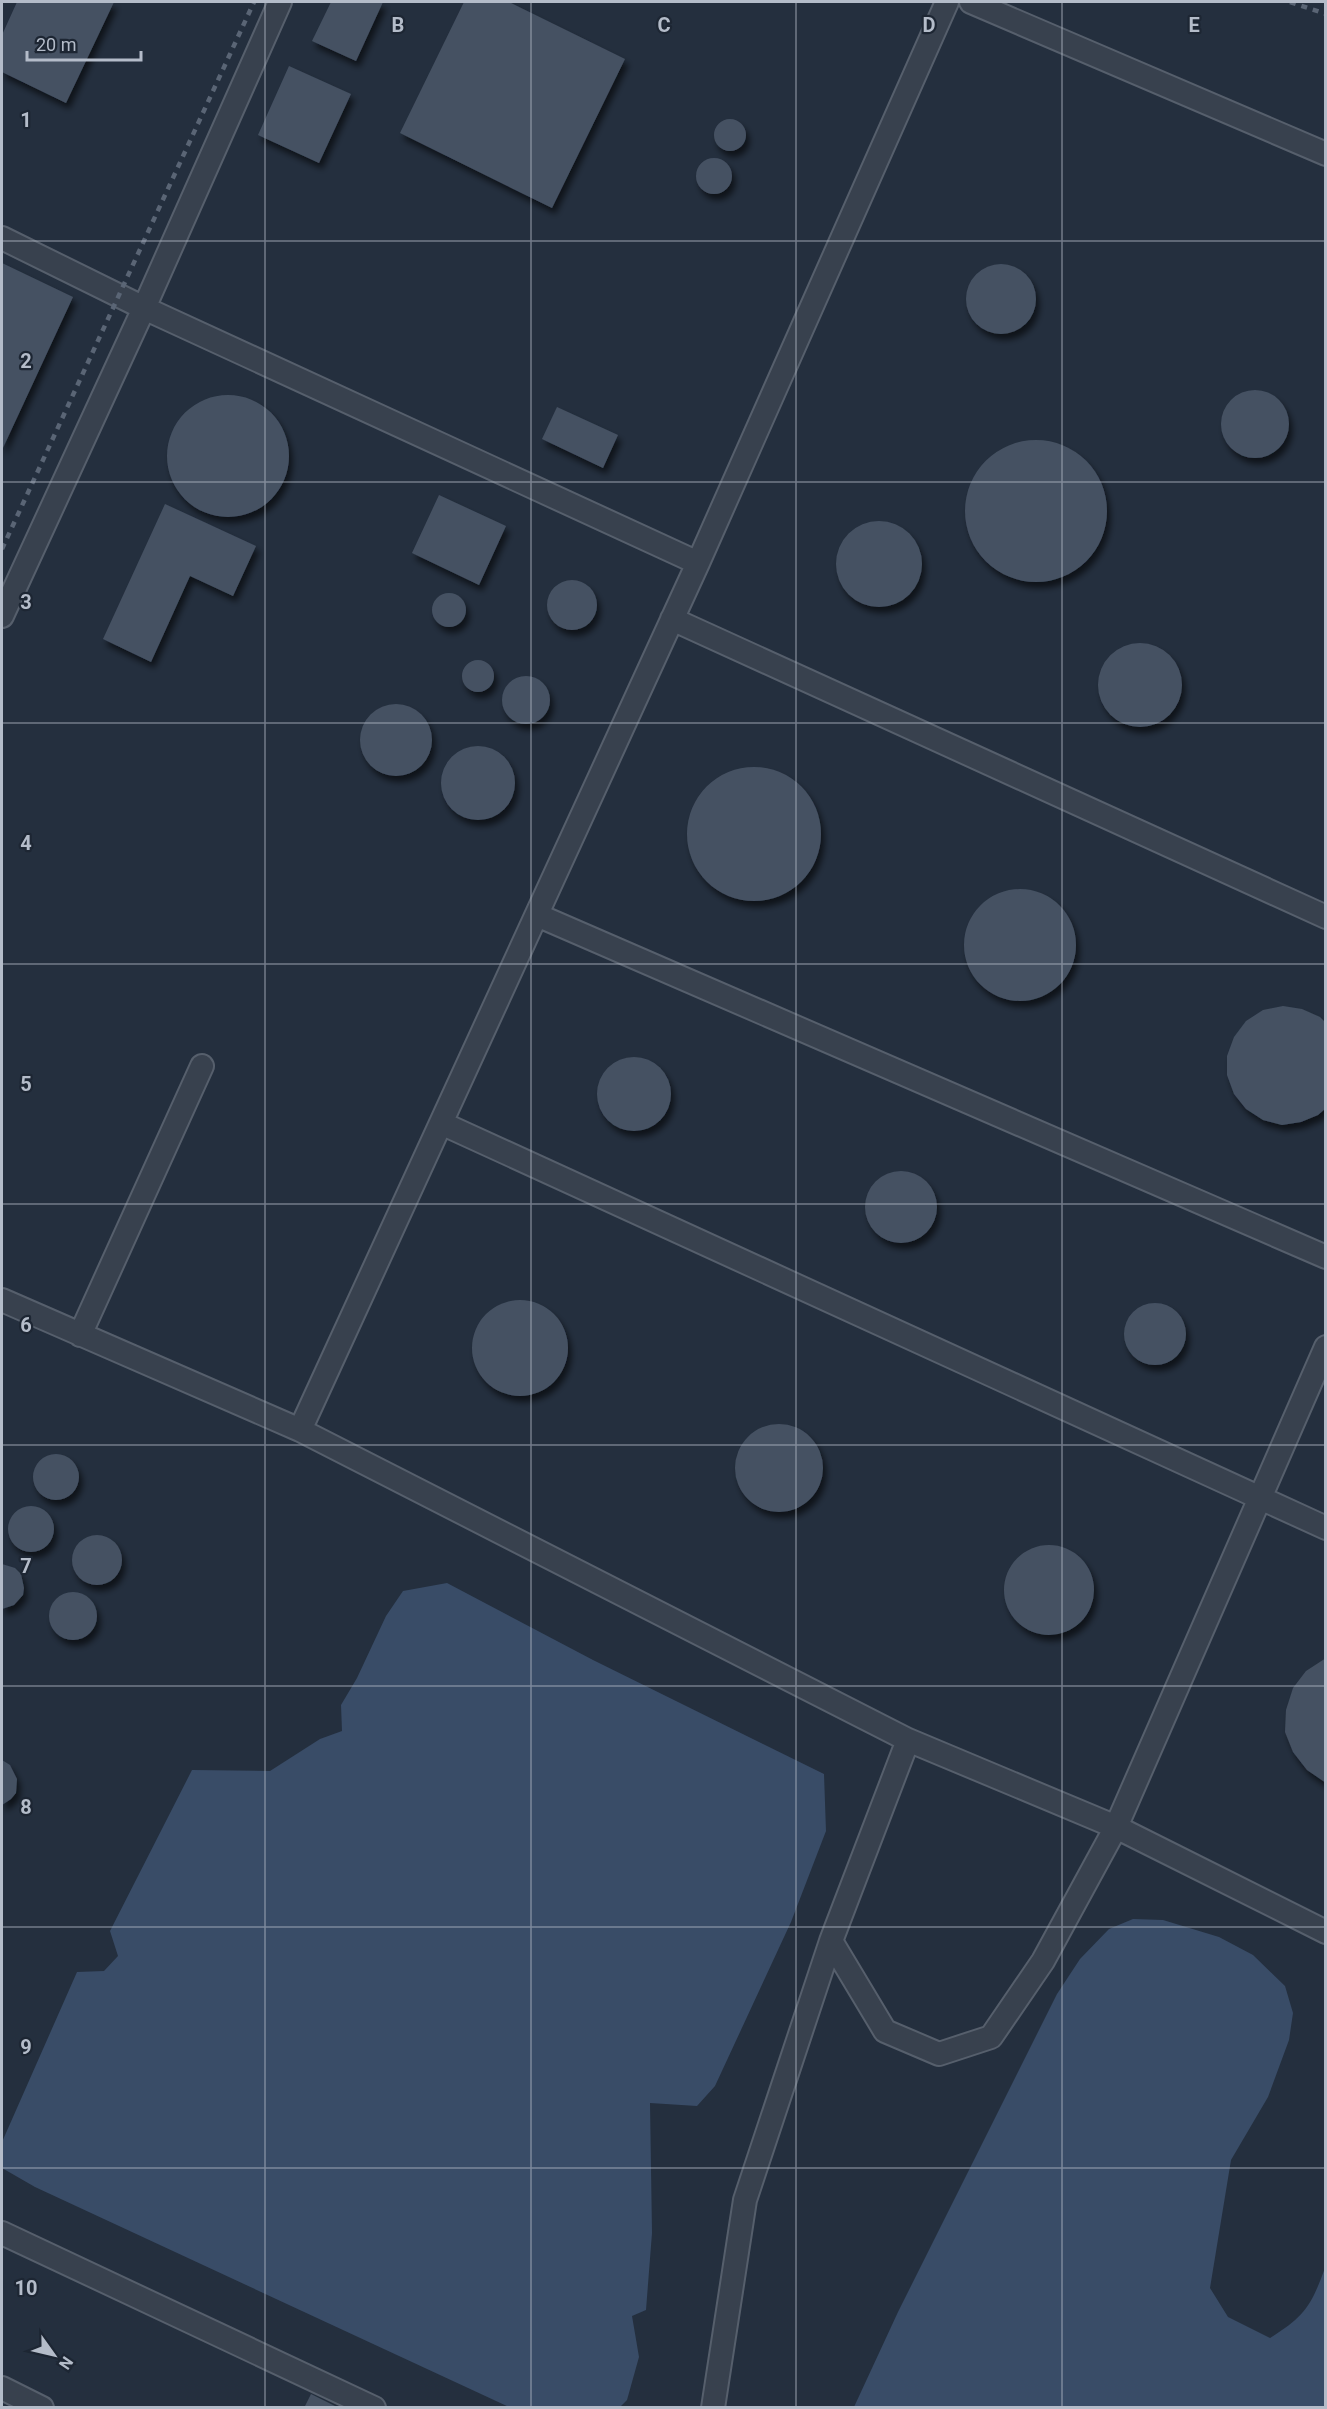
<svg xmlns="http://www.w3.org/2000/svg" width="1327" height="2409" font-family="Roboto,sans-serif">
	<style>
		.water { fill: #394c67 }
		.building { fill: #455162; filter: url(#shadow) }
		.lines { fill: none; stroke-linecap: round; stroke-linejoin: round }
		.service-casing { stroke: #565f6c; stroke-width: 26 }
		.service { stroke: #38414e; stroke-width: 22 }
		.rail { stroke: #5a6575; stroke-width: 4.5; stroke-dasharray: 6 6; stroke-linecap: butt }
		.grid { fill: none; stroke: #b4bcc9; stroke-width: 1.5; stroke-opacity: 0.55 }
		.grid-label { font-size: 20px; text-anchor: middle; font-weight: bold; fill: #b4bcc9; stroke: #1d2633; stroke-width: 4.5; stroke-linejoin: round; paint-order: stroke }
	</style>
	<defs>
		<filter id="shadow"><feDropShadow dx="3.5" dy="6" stdDeviation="3" flood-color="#0009"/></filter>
	</defs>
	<rect width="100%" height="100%" fill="#242f3e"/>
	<path class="water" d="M447,1583L593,1660L824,1774L826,1831L791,1922L715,2086L697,2106L650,2103L652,2233L646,2310L632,2316L639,2357L627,2400L620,2407H509L35,2187L2,2168V2142L77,1972L104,1971L118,1956L110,1931L192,1770L270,1771L320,1739L342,1731L341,1705L357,1678L386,1616L403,1591Z
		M1133,1919L1163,1920L1219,1937L1253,1955L1285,1986L1293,2013L1289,2040L1268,2097L1231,2160L1210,2288L1228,2317L1270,2338C1305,2316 1311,2306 1325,2268V2407H854L898,2312L1057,1994L1080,1959L1109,1929Z"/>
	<path class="building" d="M17,2H114L66,103L2,72V35Z
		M331,2H383L356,61L312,41Z
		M464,2H509L625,59L552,208L400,133Z
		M289,66L351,94L319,163L258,135Z
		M714 135a16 16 0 1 1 32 0a16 16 0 1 1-32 0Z
		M696 176a18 18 0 1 1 36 0a18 18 0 1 1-36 0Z
		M2,263L73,297L2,450Z
		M966 299a35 35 0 1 1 70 0a35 35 0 1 1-70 0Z
		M1221 424a34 34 0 1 1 68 0a34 34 0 1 1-68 0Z
		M167 456a61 61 0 1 1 122 0a61 61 0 1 1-122 0Z
		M557,407L618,435L603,468L542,439Z
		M965 511a71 71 0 1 1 142 0a71 71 0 1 1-142 0Z
		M439,495L506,526L479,585L412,553Z
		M165,504L256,546L233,596L190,576L151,662L103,639Z
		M836 564a43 43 0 1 1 86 0a43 43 0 1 1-86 0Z
		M547 605a25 25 0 1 1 50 0a25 25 0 1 1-50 0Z
		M432 610a17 17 0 1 1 34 0a17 17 0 1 1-34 0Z
		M1098 685a42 42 0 1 1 84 0a42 42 0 1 1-84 0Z
		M462 676a16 16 0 1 1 32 0a16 16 0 1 1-32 0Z
		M502 700a24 24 0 1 1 48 0a24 24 0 1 1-48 0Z
		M360 740a36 36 0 1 1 72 0a36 36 0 1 1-72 0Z
		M441 783a37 37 0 1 1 74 0a37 37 0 1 1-74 0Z
		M687 834a67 67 0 1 1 134 0a67 67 0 1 1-134 0Z
		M964 945a56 56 0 1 1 112 0a56 56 0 1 1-112 0Z
		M1283,1006L1302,1009L1320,1017L1326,1023V1108L1318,1115L1301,1122L1282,1125L1263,1120L1246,1109L1234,1094L1227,1075V1056L1234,1037L1246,1021L1263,1010Z
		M597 1094a37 37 0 1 1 74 0a37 37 0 1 1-74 0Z
		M865 1207a36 36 0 1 1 72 0a36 36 0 1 1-72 0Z
		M472 1348a48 48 0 1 1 96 0a48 48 0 1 1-96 0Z
		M1124 1334a31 31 0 1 1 62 0a31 31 0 1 1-62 0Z
		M735 1468a44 44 0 1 1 88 0a44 44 0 1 1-88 0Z
		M33 1477a23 23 0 1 1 46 0a23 23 0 1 1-46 0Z
		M8 1529a23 23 0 1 1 46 0a23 23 0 1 1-46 0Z
		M72 1560a25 25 0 1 1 50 0a25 25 0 1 1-50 0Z
		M1004 1590a45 45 0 1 1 90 0a45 45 0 1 1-90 0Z
		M2,1564L15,1568L21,1574L24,1588L23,1595L14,1605L2,1609Z
		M49 1616a24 24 0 1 1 48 0a24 24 0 1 1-48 0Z
		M1326,1658V1783L1307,1770L1293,1752L1285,1732L1286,1710L1293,1688L1306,1671Z
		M2,1760L10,1765L17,1779L16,1793L11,1799L2,1805Z
		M311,2394L339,2408H304Z"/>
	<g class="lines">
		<g class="service-casing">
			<path id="service" d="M971,2L1326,154
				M2,238L144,308L698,563
				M2,616L144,308L280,2
				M672,619L1326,917
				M537,915L1326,1257
				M441,1123L1326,1528
				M2,1300L300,1430L908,1740L1116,1827L1326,1932
				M80,1335L202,1066
				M300,1430L698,563L947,2
				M831,1941L885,2031L939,2054L991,2037L1043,1961L1116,1827L1326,1347
				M2,2233L374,2408
				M2,2388L42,2408
				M713,2408L745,2200L831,1941L908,1740"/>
		</g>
		<use href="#service" class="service"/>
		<path class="rail" d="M1290,2L1326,14
			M2,549L254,2"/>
	</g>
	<path class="grid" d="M265,2V2408M531,2V2408M796,2V2408M1062,2V2408M2,241H1326M2,482H1326M2,723H1326M2,964H1326M2,1204H1326M2,1445H1326M2,1686H1326M2,1927H1326M2,2168H1326"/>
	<g class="grid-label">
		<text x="398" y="32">B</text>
		<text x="664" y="32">C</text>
		<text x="929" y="32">D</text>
		<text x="1194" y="32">E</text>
		<text x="26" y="127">1</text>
		<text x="26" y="368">2</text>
		<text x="26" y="609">3</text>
		<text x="26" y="850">4</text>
		<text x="26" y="1091">5</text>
		<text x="26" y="1332">6</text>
		<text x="26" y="1573">7</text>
		<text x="26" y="1814">8</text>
		<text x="26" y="2054">9</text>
		<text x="26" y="2295">10</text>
	</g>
	<rect width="1327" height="2409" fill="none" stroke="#b4bcc9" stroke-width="6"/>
	<g transform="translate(54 2355) rotate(124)" stroke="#1d2633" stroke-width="4.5" paint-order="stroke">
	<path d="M0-4.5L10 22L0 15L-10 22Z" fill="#b4bcc9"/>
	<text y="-9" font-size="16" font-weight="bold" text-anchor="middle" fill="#b4bcc9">N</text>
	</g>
	<path d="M27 51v9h114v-9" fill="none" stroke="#b4bcc9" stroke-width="3"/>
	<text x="36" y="51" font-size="18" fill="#b4bcc9" stroke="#1d2633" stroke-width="4.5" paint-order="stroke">20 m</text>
</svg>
